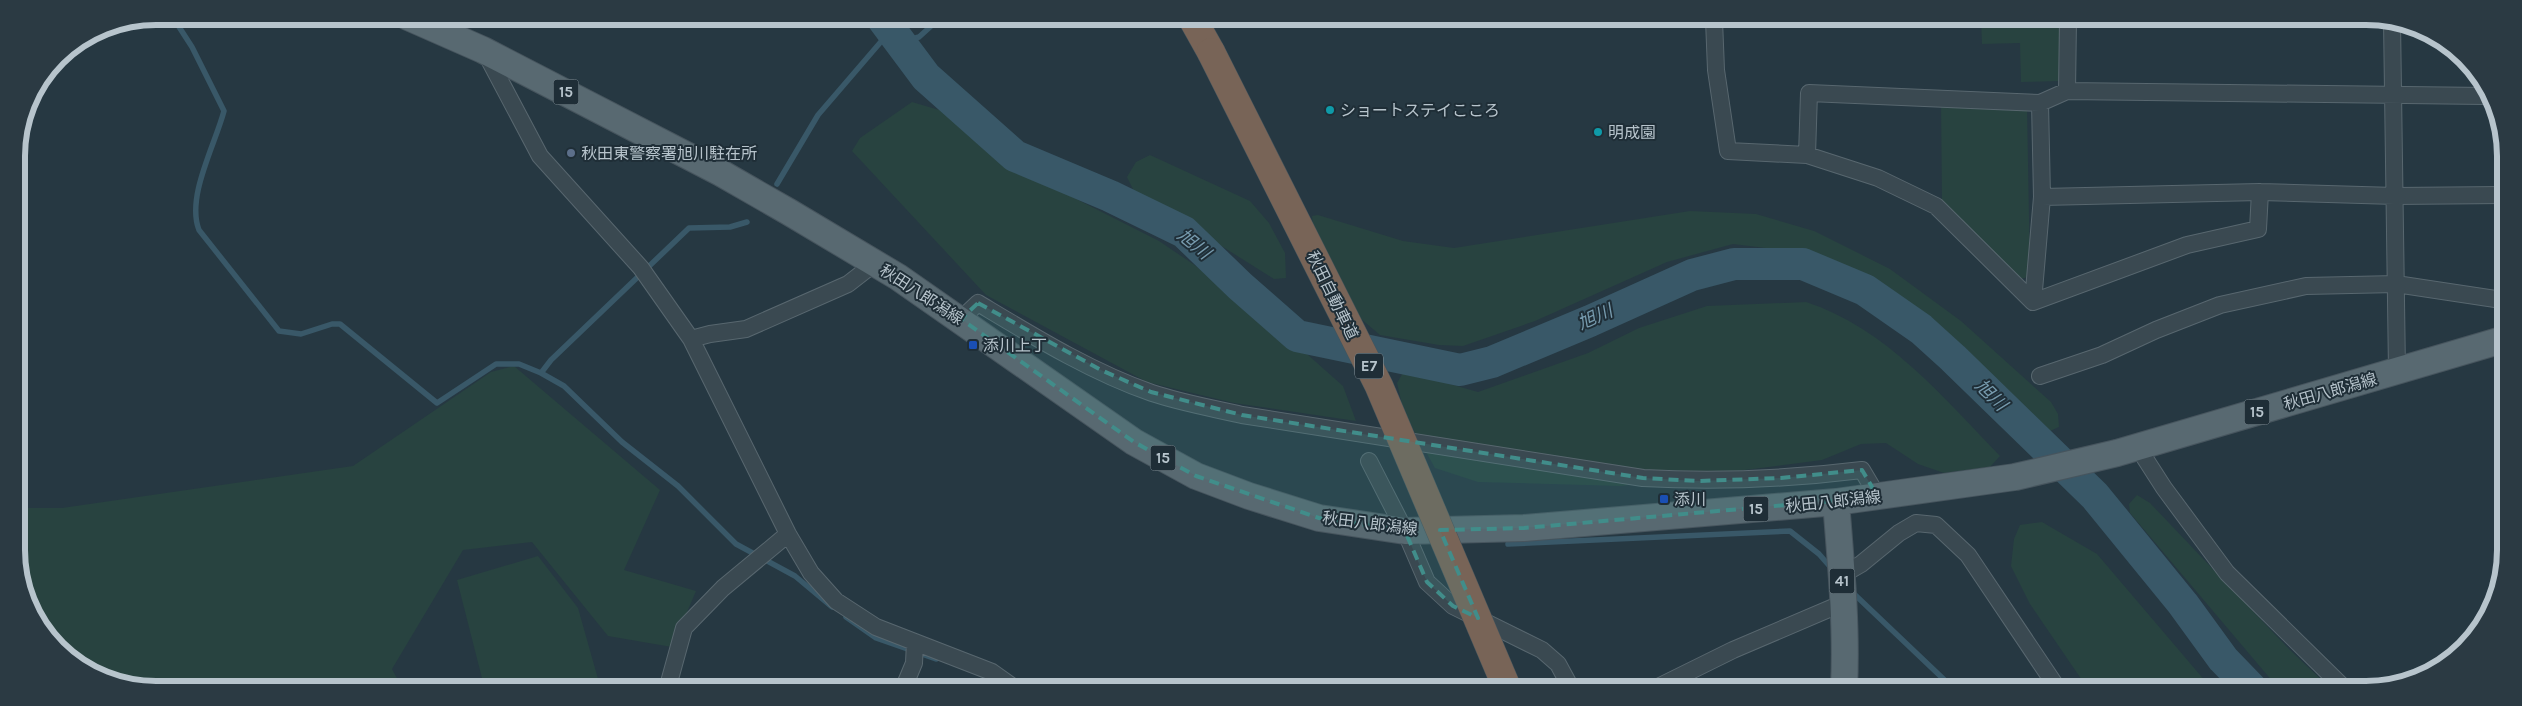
<svg xmlns="http://www.w3.org/2000/svg" width="2522" height="706" font-family="Karla,'Noto Sans JP',sans-serif">
	<style>
		.green { fill: #284340 }
		.lines { fill: none; stroke-linecap: round; stroke-linejoin: round }
		.stream { stroke: #395868; stroke-width: 5.5 }
		.river { stroke: #395868; stroke-width: 32 }
		.street-casing { stroke: #58676f; stroke-width: 18 }
		.primary-casing { stroke: #47555e; stroke-width: 28 }
		.highway-casing { stroke: #45545c; stroke-width: 29 }
		.street { stroke: #3a4951; stroke-width: 16 }
		.primary { stroke: #586971; stroke-width: 26 }
		.highway { stroke: #786457; stroke-width: 28 }
		.highway-bridge-casing { stroke: #45545c; stroke-width: 29; stroke-linecap: butt }
		.highway-bridge { stroke: #786457; stroke-width: 28 }
		.marked { fill: #418d8a; fill-opacity: 0.2; stroke: #418d8a; stroke-width: 4; stroke-dasharray: 10 6; stroke-linejoin: round }
		.culture-dot { fill: #0f9aa8; stroke: #1f2e37; stroke-width: 2 }
		.service-dot { fill: #5c6f8a; stroke: #1f2e37; stroke-width: 2 }
		.transit-dot { fill: #1a4fb4; stroke: #1f2e37; stroke-width: 2 }
		.labels { text-anchor: middle; stroke-width: 4; stroke-linejoin: round; paint-order: stroke }
		.shield { fill: #1f2e37; stroke: #89979f; stroke-width: 1 }
		.shield-label { font-size: 15px; font-weight: bold; fill: #b7c4cc }
		.poi-label { font-size: 16px; fill: #b7c4cc; stroke: #1f2e37; text-anchor: start }
		.street-label { font-size: 16px; fill: #b7c4cc; stroke: #1f2e37 }
		.water-label { font-size: 18px; font-style: italic; fill: #779bae; stroke: #1f2e37 }
		.rim { fill: none; stroke: #b7c4cc; stroke-width: 6 }
	</style>
	<rect width="100%" height="100%" fill="#263842"/>
	<path class="green" d="M1981,20H2059L2060,81L2021,82L2020,43L1982,44Z
		M912,102L946,112L1013,167L1159,241L1193,264L1290,339L1343,386L1356,421L1234,403L1147,382L986,295L852,151L860,138Z
		M1941,104L2027,107L2030,273L2025,278L2015,279L1942,204Z
		M1150,155L1250,201L1269,223L1285,253L1286,278L1274,279L1134,191L1127,177L1136,162Z
		M1690,211L1756,214L1814,231L1890,269L1961,321L2051,402L2058,414L2059,427L2050,431L1940,333L1866,281L1806,253L1733,244L1667,262L1535,321L1463,346L1439,345L1380,335L1360,318L1314,235L1312,216L1318,215L1403,241L1454,248Z
		M1806,302C1886,328 1943,397 2000,456L1990,467L1944,473L1918,464L1886,443L1861,444L1822,460L1621,486L1478,482L1435,468L1404,413L1397,383L1404,371L1478,392L1588,353L1639,328L1707,306Z
		M514,366L660,490L624,570L696,591L672,647L608,636L532,542L463,550L392,669L401,686L120,685L51,642L19,577V508H62L353,466L491,372Z
		M2137,495L2150,503L2289,649L2331,689H2279L2130,513L2129,504Z
		M2042,522L2097,554L2212,689H2088L2030,604L2011,566L2014,539L2020,525Z
		M538,556L578,608L600,686H484L457,580Z"/>
	<g class="lines">
		<path class="stream" d="M172,16L192,47L224,111C215,145 186,197 199,230L279,331L301,334L332,324H340L437,403L496,364H519L541,373L564,386L622,442L678,486L736,544L795,576L832,607
			M900,42L919,37L940,18
			M777,184L818,115L891,30
			M541,373L551,360L689,228L730,227L747,222
			M1508,544L1790,531L1819,554L1833,570
			M1852,592L1954,689
			M846,617L876,638L936,659"/>
		<path class="river" d="M882,18L926,77L1015,156L1110,196L1184,232L1240,286L1297,336L1460,370L1492,362L1590,321L1692,275L1734,264H1803L1865,290L1921,329L1953,358L2095,496L2183,604L2223,659L2252,689"/>
		<g class="street-casing">
			<path id="street" d="M1714,20L1716,70L1728,151L1807,155L1878,178L1936,206L2033,302L2187,245L2258,229L2260,192
				M2392,21L2397,371
				M485,52L540,156L641,268L691,339L788,534L811,573L836,601L876,627L992,672L1013,687
				M2067,91L2068,20
				M1807,155L1809,93L2040,103L2067,91L2485,96
				M2042,197L2260,192L2395,196L2503,195
				M2033,302L2042,197L2040,103
				M961,319L978,303C1033,336 1091,372 1152,393C1182,403 1212,408 1242,415L1643,478C1717,482 1789,479 1862,470L1878,497
				M691,339L710,334L746,329L848,284L875,263
				M2040,376L2102,355L2156,330L2220,305L2306,286L2396,284L2502,300
				M2137,446L2164,488L2227,573L2345,689
				M1369,461L1405,531L1427,582L1453,606L1542,650L1558,664L1571,688
				M1842,575L1861,564L1899,533L1916,523L1936,525L1968,555L2058,689
				M668,686L684,628L723,588L788,534
				M904,687L914,663L915,642
				M1656,688L1733,650L1843,603"/>
		</g>
		<g class="primary-casing">
			<path id="primary" d="M408,17L483,50L721,173L789,212L898,277L1134,442L1196,476L1249,496L1319,518L1405,531L1524,528L1836,502L2015,477L2117,453L2502,340
				M1836,502C1841,564 1847,627 1844,688"/>
		</g>
		<g class="highway-casing">
			<path id="highway" d="M1192,18L1211,52"/>
		</g>
		<use href="#street" class="street"/>
		<use href="#primary" class="primary"/>
		<use href="#highway" class="highway"/>
		<g class="highway-bridge-casing">
			<path id="highway-bridge" d="M1211,52L1379,386L1507,688"/>
		</g>
		<use href="#highway-bridge" class="highway-bridge"/>
	</g>
	<path class="marked" d="M978,303L1101,370L1151,392L1242,415L1643,478L1698,481L1781,478L1862,470L1878,497L1524,528L1440,530L1478,618L1453,606L1427,582L1405,531L1319,518L1196,476L1134,442L961,319Z"/>
	<g class="culture-dot">
		<circle cx="1330" cy="110" r="5"/>
		<circle cx="1598" cy="132" r="5"/>
	</g>
	<circle class="service-dot" cx="571" cy="153" r="5"/>
	<g class="transit-dot">
		<rect x="968" y="340" width="10" height="10" rx="2.5"/>
		<rect x="1659" y="494" width="10" height="10" rx="2.5"/>
	</g>
	<g class="labels">
		<g class="shield">
			<rect x="553.5" y="79.5" width="25" height="25" rx="4"/>
			<rect x="1355" y="353.5" width="28" height="25" rx="4"/>
			<rect x="2244.5" y="399.5" width="25" height="25" rx="4"/>
			<rect x="1150.5" y="445.5" width="25" height="25" rx="4"/>
			<rect x="1743.5" y="496.5" width="25" height="25" rx="4"/>
			<rect x="1829.5" y="568.5" width="25" height="25" rx="4"/>
		</g>
		<g class="shield-label">
			<text x="566" y="97">15</text>
			<text x="1369" y="371">E7</text>
			<text x="2257" y="417">15</text>
			<text x="1163" y="463">15</text>
			<text x="1756" y="514">15</text>
			<text x="1842" y="586">41</text>
		</g>
		<g class="poi-label">
			<text x="1340" y="116">ショートステイこころ</text>
			<text x="1608" y="138">明成園</text>
			<text x="581" y="159">秋田東警察署旭川駐在所</text>
			<text x="983" y="351">添川上丁</text>
			<text x="1674" y="505">添川</text>
		</g>
		<g class="street-label">
			<text transform="translate(922 294) rotate(33)" y="6">秋田八郎潟線</text>
			<text transform="translate(1333 295) rotate(64)" y="6">秋田自動車道</text>
			<text transform="translate(2330 391) rotate(-16)" y="6">秋田八郎潟線</text>
			<text transform="translate(1833 501) rotate(-6)" y="6">秋田八郎潟線</text>
			<text transform="translate(1370 523) rotate(7)" y="6">秋田八郎潟線</text>
		</g>
		<g class="water-label">
			<text transform="translate(1194 244) rotate(39)" y="6">旭川</text>
			<text transform="translate(1595 317) rotate(-24)" y="6">旭川</text>
			<text transform="translate(1991 395) rotate(44)" y="6">旭川</text>
		</g>
	</g>
	<path d="M0 0H2522V706H0ZM156 25H2366A131 131 0 0 1 2497 156V550A131 131 0 0 1 2366 681H156A131 131 0 0 1 25 550V156A131 131 0 0 1 156 25Z" fill="#2b3a43" fill-rule="evenodd"/>
	<path class="rim" d="M156 25H2366A131 131 0 0 1 2497 156V550A131 131 0 0 1 2366 681H156A131 131 0 0 1 25 550V156A131 131 0 0 1 156 25Z"/>
</svg>
